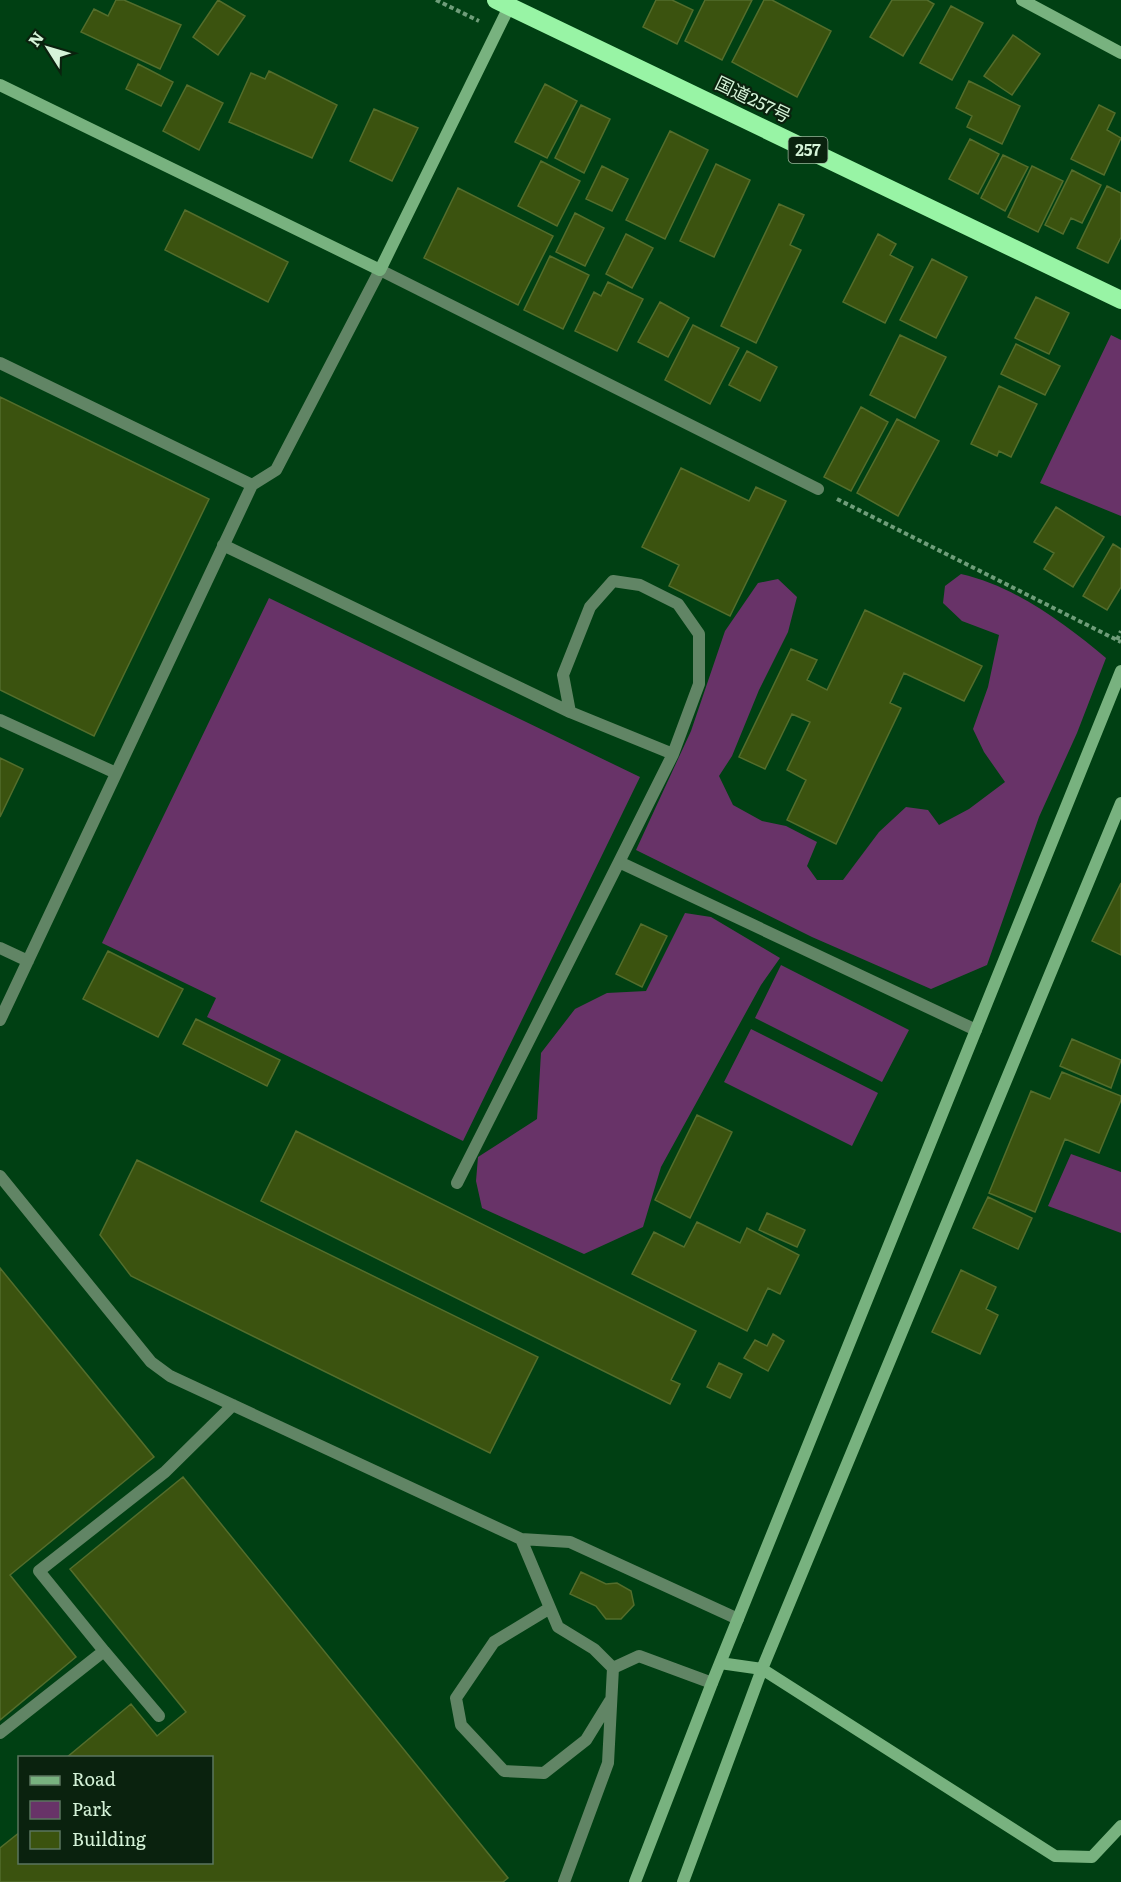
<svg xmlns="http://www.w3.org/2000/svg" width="1121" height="1882" font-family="Literata,'Noto Sans JP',serif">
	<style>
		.green { fill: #683368 }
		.building { fill: #3b530f; stroke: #536d2c; stroke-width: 1.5 }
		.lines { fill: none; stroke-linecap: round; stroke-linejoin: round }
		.path { stroke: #6f9d7a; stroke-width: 4; stroke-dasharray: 4.5 3; stroke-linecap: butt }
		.lane { stroke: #618565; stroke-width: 12 }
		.street { stroke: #618565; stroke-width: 12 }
		.secondary { stroke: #78b27f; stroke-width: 12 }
		.highway { stroke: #98f4a5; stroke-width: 18 }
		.labels { text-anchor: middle; stroke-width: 4.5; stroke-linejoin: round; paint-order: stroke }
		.shield { fill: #0a220e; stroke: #98b49b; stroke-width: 1.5 }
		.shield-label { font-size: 16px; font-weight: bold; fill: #d5f3d8 }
		.street-label { font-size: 18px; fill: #d5f3d8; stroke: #0a220e }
	</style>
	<rect width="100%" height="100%" fill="#004013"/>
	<path class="green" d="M1111,335L1121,340V516L1040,483Z
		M961,574C1015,586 1065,624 1106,658L1077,733L1039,817L987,965L931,989L812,937L636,850L691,731L725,631L758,583L778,579L797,597L788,632L759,690L732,756L719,776L733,805L762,821L786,826L817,842L807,866L817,880H843L879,832L906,807L928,810L939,825L969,809L1005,782L984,752L973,729L988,687L999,635L962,621L943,603L945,586Z
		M269,598L640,777L463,1141L207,1017L216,998L102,943Z
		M685,913L711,917L780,958L761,985L661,1167L643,1227L584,1254L482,1208L476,1181L478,1157L537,1119L541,1053L575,1009L607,993L646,991Z
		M781,965L909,1030L882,1082L755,1018Z
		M751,1029L878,1093L852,1146L724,1082Z
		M1071,1154L1121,1172V1233L1048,1206Z"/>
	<path class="building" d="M116,0H124L181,25L160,69L81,32L94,9L108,16Z
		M218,0L245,16L218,55L193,37Z
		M656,0H672L693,10L677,44L643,27Z
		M705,0H752L722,60L685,41Z
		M764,0H772L831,31L797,97L732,62Z
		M892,0H927L934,4L903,56L870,37Z
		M951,6L983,23L952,80L920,63Z
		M1013,35L1040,54L1012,95L984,76Z
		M138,64L173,82L161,106L126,89Z
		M269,71L337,105L312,158L229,122L251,73L265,79Z
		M969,81L1020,106L1002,144L967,127L972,116L956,108Z
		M545,84L577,101L547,158L515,142Z
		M187,85L223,103L199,150L163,131Z
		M581,105L610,119L584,173L555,158Z
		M1099,105L1115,113L1107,130L1121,138L1104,175L1071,159Z
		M374,109L418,128L392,181L350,161Z
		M670,131L708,150L665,239L626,220Z
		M970,139L999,154L978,194L949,179Z
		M1003,155L1028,167L1005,211L981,198Z
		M541,161L580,181L557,226L518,206Z
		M716,164L750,180L714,257L680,241Z
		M602,166L628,179L612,211L586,199Z
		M1032,166L1063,181L1038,232L1008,217Z
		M1072,170L1101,185L1082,223L1071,218L1063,234L1045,225Z
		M1107,186L1121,193V237L1108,263L1077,248Z
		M458,188L553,236L518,305L424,258Z
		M779,204L804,215L790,245L801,250L756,343L721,326Z
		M185,210L288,262L268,302L165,250Z
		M575,213L604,228L585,266L556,252Z
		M626,234L653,248L632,288L606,274Z
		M878,234L896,244L890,255L913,267L885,323L843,302Z
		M550,256L589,275L563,329L524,310Z
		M932,259L967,277L936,338L900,320Z
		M608,282L643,299L617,351L575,331L594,292L601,296Z
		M1036,297L1069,313L1049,354L1015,338Z
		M660,302L689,318L668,357L638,342Z
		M693,325L739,348L710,404L665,380Z
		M900,335L946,357L915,418L870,395Z
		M1016,344L1060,366L1045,395L1001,374Z
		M747,351L777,367L760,401L729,385Z
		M999,386L1037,404L1011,457L999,451L997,456L971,444Z
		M0,397L209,499L94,736L0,690Z
		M861,407L888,422L851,491L824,477Z
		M897,419L939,441L898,516L857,493Z
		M681,468L749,501L756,487L786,501L730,616L669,586L679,565L642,547Z
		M1056,507L1104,537L1073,587L1044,569L1054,553L1034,542Z
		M1113,544L1121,549V587L1107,610L1083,596Z
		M865,610L982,666L964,701L904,673L890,703L901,708L836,844L787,820L806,780L787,770L810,722L792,714L765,769L739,757L791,649L817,660L807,680L827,690Z
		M0,758L23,769L0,817Z
		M1121,883V955L1092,941Z
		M641,924L667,936L642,987L616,974Z
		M108,951L183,989L158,1037L83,999Z
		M196,1019L280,1060L267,1086L183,1044Z
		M1072,1039L1121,1060L1111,1088L1060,1066Z
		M1062,1072L1121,1096V1100L1099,1153L1065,1139L1035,1212L989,1193L1031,1091L1050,1099Z
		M697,1115L732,1132L690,1218L655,1200Z
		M296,1131L696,1331L671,1380L680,1384L670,1404L261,1201Z
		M137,1160L538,1357L490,1453L131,1276L100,1235Z
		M988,1197L1032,1218L1018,1249L973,1228Z
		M767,1213L805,1230L797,1247L759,1230Z
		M697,1222L740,1243L747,1228L799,1255L780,1294L768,1288L747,1331L632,1274L654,1232L684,1247Z
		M0,1268L154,1457L10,1575L76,1657L0,1720Z
		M961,1270L996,1287L986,1309L998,1315L980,1354L932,1332Z
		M773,1334L784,1341L768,1371L744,1358L755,1340L767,1346Z
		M719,1363L742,1374L730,1398L707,1387Z
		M183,1477L508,1878L503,1882H0V1848L20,1832V1862H212V1758H66L131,1704L157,1736L186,1712L70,1569Z
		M581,1572L606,1584L617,1583L631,1591L634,1605L621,1619H606L596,1606L570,1594Z"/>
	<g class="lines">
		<path class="path" d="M436,0L479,21
			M837,499L1121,642
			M1117,640L1121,631"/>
		<path class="lane" d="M0,363L252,485L0,1020
			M252,485L276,470L380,270
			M223,545L570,712
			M0,720L116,773
			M619,862L673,754L570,712L563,675L590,607L613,581L640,585L678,604L699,634V684L673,754
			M0,948L28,961
			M0,1176L151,1362L170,1376L521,1539L570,1542L738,1619
			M457,1183L619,862L976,1030
			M521,1539L558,1627L594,1649L613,1668L608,1763L564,1882
			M550,1608L494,1642L456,1698L461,1725L504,1771L544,1773L586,1740L610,1701
			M104,1651L159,1716
			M613,1668L639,1656L712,1683
			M0,1733L104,1651L39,1571L165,1472L233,1405"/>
		<path class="street" d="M380,270L818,489"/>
		<path class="secondary" d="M1022,0L1121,53
			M0,85L380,270L509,7
			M720,1663L762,1669L1055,1856L1092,1857L1121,1826
			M635,1882L712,1683L1121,671
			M683,1882L762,1669L1121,803"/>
		<path class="highway" d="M496,0L1121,300"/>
	</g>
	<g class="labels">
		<rect class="shield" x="788.5" y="137" width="39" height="26" rx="4.5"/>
		<g class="shield-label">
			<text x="808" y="156">257</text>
		</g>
		<g class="street-label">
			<text transform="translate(753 100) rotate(26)" y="6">国道257号</text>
		</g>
	</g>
	<rect x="18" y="1756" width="195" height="108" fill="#0a220e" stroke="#5b765f" stroke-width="1.5"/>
	<rect x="30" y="1776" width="30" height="9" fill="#78b27f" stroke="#5b765f" stroke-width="1.5"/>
	<text x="72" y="1786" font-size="18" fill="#d5f3d8">Road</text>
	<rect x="30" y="1801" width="30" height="18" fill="#683368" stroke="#5b765f" stroke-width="1.5"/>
	<text x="72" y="1816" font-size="18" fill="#d5f3d8">Park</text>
	<rect x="30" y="1831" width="30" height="18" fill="#3b530f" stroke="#5b765f" stroke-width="1.5"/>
	<text x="72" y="1846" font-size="18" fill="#d5f3d8">Building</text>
	<g transform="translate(48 48) rotate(307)" stroke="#0a220e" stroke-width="4.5" paint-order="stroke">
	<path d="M0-4.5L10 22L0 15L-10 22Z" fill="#d5f3d8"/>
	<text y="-9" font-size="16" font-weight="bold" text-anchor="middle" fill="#d5f3d8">N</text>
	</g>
</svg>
